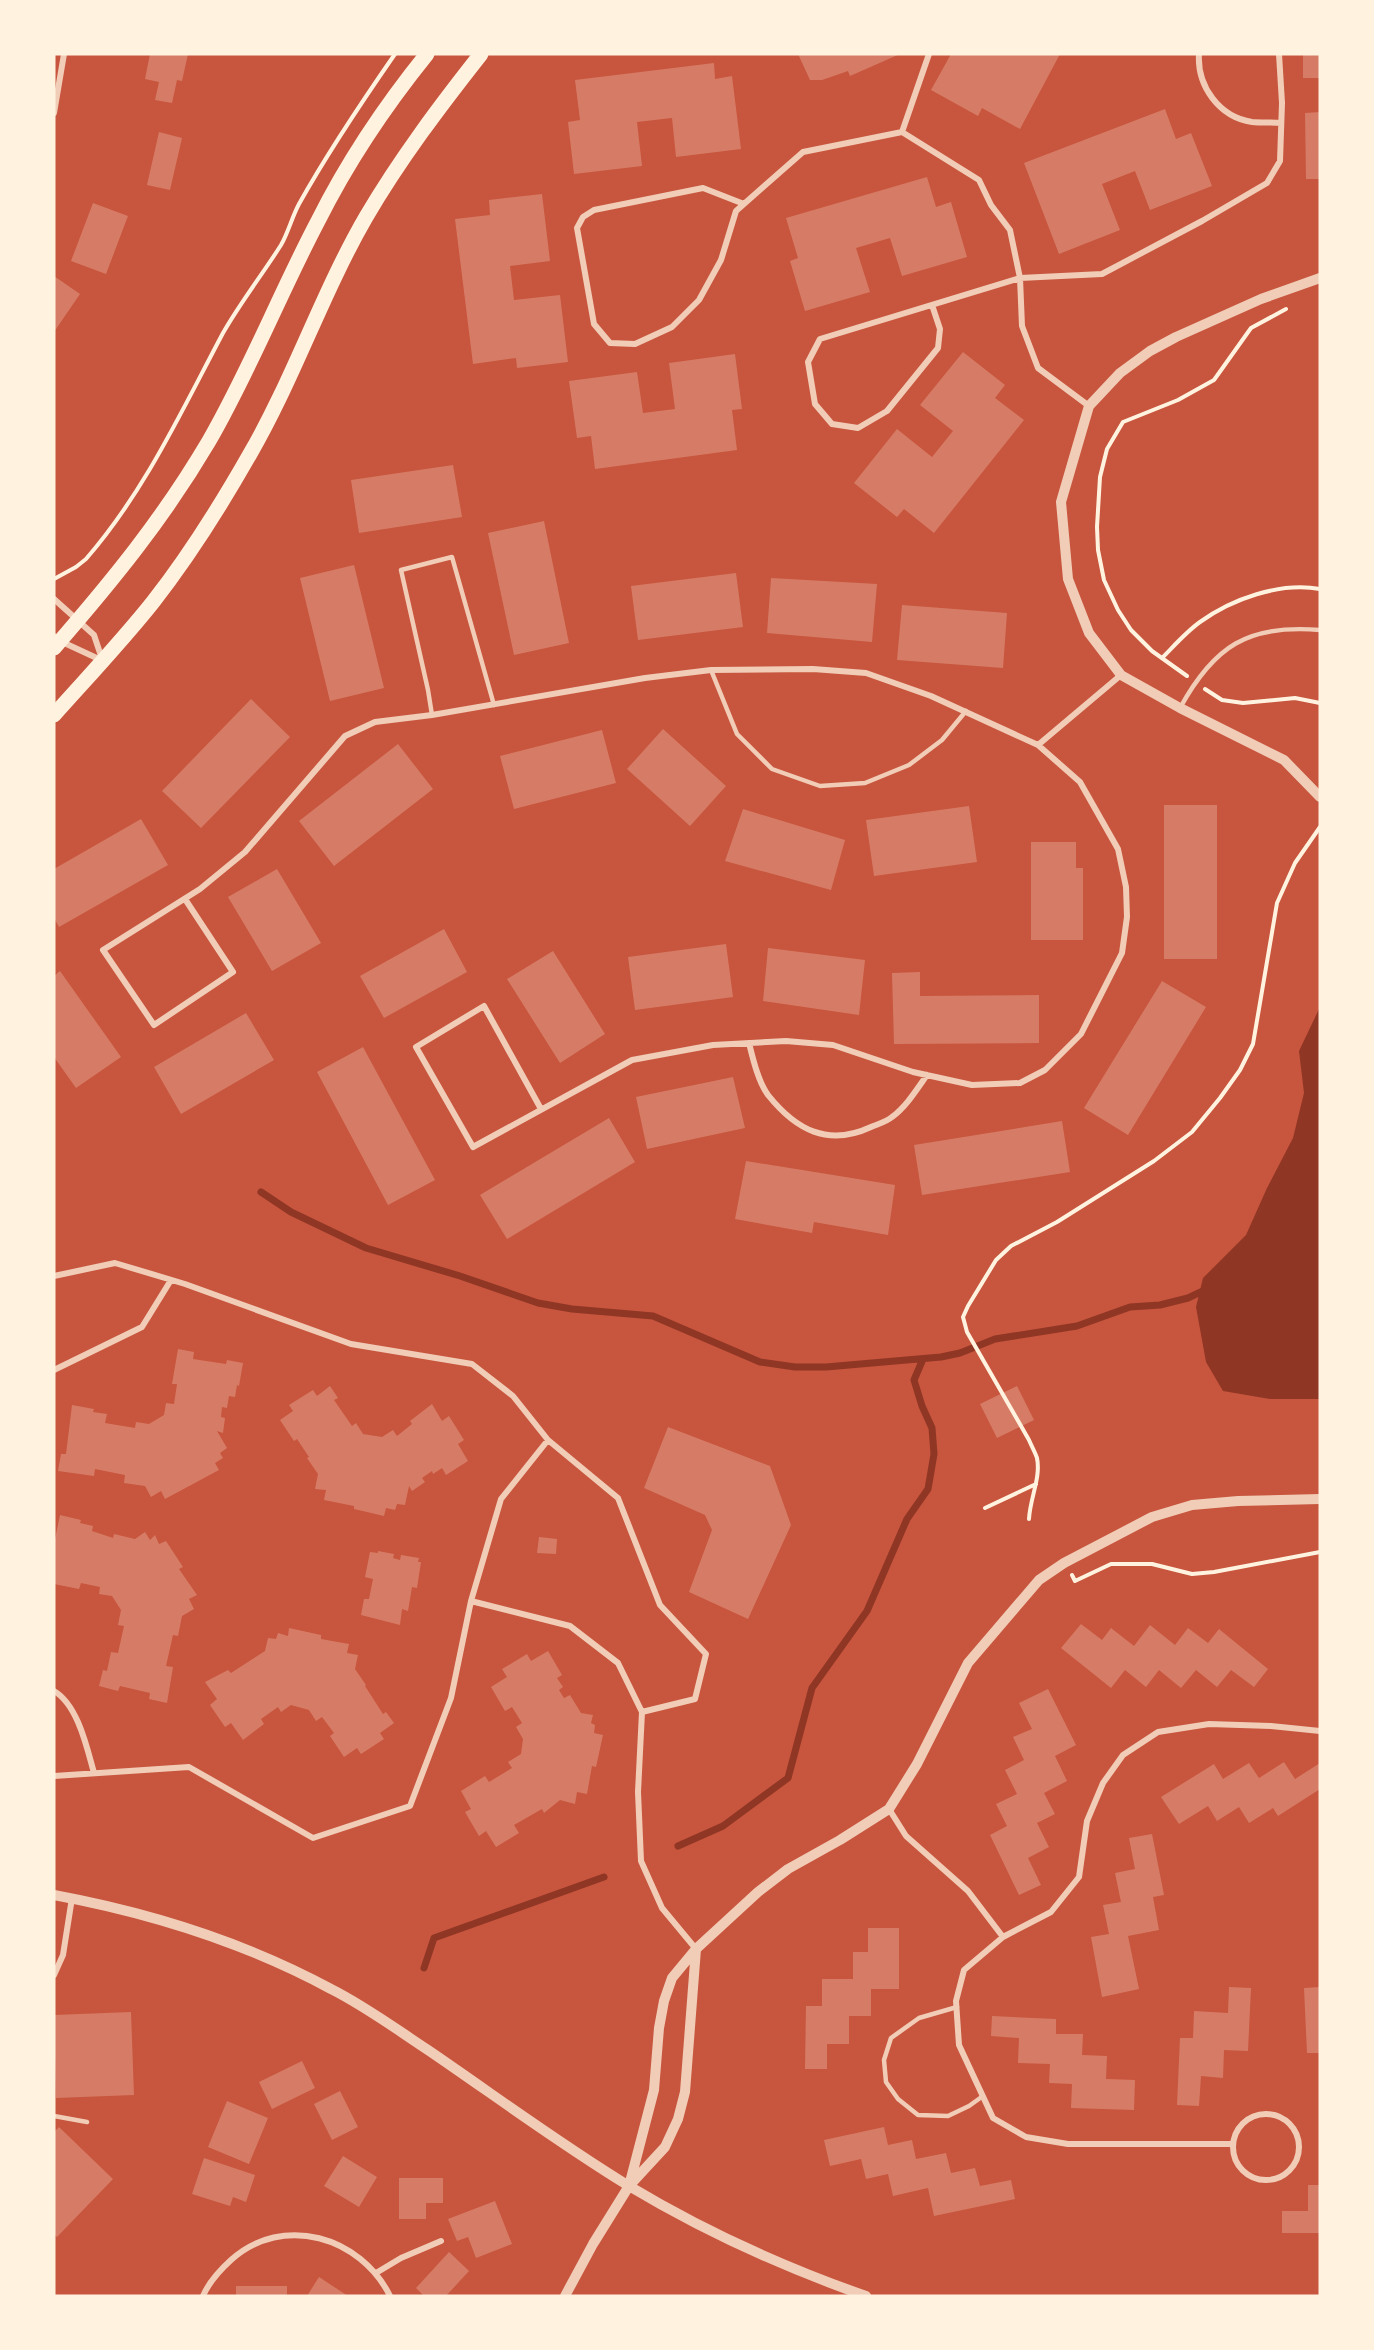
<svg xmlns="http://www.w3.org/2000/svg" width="1374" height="2350" font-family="'Fira Sans Condensed',sans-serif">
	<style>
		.water { fill: #8f3625 }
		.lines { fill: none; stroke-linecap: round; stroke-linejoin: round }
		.stream { stroke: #8f3625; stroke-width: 7 }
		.building { fill: #d67c66 }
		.path { stroke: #fff3e0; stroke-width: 4 }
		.service { stroke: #f1ccb7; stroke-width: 4.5 }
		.minor { stroke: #f1ccb7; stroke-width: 6 }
		.tertiary { stroke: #f1ccb7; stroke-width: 10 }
		.primary { stroke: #fff3e0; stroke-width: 15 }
	</style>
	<rect width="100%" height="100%" fill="#c8553d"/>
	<path class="water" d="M1320,1007V1399H1270L1223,1391L1206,1362L1196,1307L1203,1278L1246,1235L1267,1188L1293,1138L1304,1093L1299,1051Z"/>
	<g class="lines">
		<path class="stream" d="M261,1192L291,1212L366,1248L460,1276L538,1303L572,1309L653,1316L760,1362L795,1367H826L941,1357L960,1353L995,1339L1077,1326L1130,1307L1160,1305L1188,1298L1207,1289
			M678,1846L723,1826L788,1778L812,1688L867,1611L907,1519L928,1489L934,1454L932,1428L922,1406L914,1380L923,1359
			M424,1968L434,1938L604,1877"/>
	</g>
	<path class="building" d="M150,54H188L182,81L177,80L172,103L155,100L159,82L145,79Z
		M798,54H900L850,76L848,71L822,80H810Z
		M951,54H1060L1020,129L982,108L978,116L931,90Z
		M1303,54H1320V78H1303Z
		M714,63L715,79L732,76L741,149L676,157L672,118L637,122L642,166L574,174L568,122L580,120L575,80Z
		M1165,109L1176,139L1191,133L1212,186L1150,210L1135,171L1102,184L1120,230L1059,254L1024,163Z
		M1320,112V179H1306L1305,113Z
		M159,132L182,138L170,190L147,185Z
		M927,177L936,207L951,202L967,257L902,276L890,238L856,248L870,292L805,311L790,261L798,258L786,218Z
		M542,194L550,261L510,266L514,300L560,295L568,362L517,368L516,358L473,364L455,219L490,215L489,200Z
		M93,203L128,216L106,274L71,261Z
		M54,276L80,294L54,332Z
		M963,352L1005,385L995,398L1024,420L934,533L904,509L897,517L854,483L897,429L932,457L953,431L920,405Z
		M735,354L742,409L732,410L737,450L595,469L591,436L577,438L569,381L637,372L643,413L675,409L669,363Z
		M453,465L462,517L359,533L351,480Z
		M544,521L569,643L514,655L488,533Z
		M354,565L384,688L330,701L300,578Z
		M736,573L743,627L638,640L631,586Z
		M771,578L877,584L872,642L767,633Z
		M902,605L1007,613L1003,668L897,660Z
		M251,699L290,737L201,828L162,791Z
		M663,729L726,786L690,826L627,769Z
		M602,730L616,783L514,809L500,756Z
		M398,744L433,789L334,866L299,821Z
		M1164,805H1217V959H1164Z
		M969,806L977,862L874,876L866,820Z
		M743,809L845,840L831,890L725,861Z
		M141,819L168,865L59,927L54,918V869Z
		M1031,842H1076V868H1083V940H1031Z
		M277,869L321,943L272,971L228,897Z
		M444,929L467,972L384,1018L360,976Z
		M726,944L733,997L635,1010L628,957Z
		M768,948L865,960L859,1015L763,1001Z
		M553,951L605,1034L560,1063L507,979Z
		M60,971L121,1057L76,1088L54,1057V976Z
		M920,972V996L1039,995V1043L894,1044L892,973Z
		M1162,981L1206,1007L1128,1135L1084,1108Z
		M246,1013L274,1060L181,1114L154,1067Z
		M363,1047L435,1180L388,1205L317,1072Z
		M733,1077L745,1128L647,1149L636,1097Z
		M609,1118L635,1162L507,1239L480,1195Z
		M1062,1121L1070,1172L922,1195L914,1145Z
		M746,1161L895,1185L888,1235L814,1222L812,1233L735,1219Z
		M178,1349L194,1352L193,1359L226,1364L227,1360L243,1363L239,1386L237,1385L235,1397L229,1396L227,1408L222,1407L221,1417L225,1418L223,1433L217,1431L227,1448L220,1453L223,1458L215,1463L219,1470L165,1499L161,1491L151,1497L145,1486L124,1483L125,1475L95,1469L94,1476L58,1471L61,1454H66L72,1405L94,1409L93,1412L107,1414L105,1423L135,1428L136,1422L149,1424L164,1415L166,1403L174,1404L177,1384H172Z
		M330,1386L338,1398L334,1400L352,1426L356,1423L363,1434L382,1437L393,1430L397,1436L412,1424L410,1421L432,1404L442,1421L449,1416L464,1440L458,1444L468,1461L446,1475L442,1468L433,1474L432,1471L422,1478L425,1482L412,1491L409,1486L405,1505L397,1504L395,1510L386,1508L384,1516L354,1509V1506L324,1500L326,1490L315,1489L318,1474L307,1458L309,1457L297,1439L294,1441L280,1420L293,1411L289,1405L313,1390L317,1396Z
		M1017,1386L1034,1420L997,1438L980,1404Z
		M668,1427L770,1466L791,1525L748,1619L689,1592L712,1530L705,1515L644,1488Z
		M60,1515L81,1520L80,1523L93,1526L92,1531L113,1538L114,1534L135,1539L145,1532L150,1540L155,1535L159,1544L166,1541L183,1567L179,1569L197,1595L189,1599L194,1609L182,1616L178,1636L173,1635L166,1666L173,1667L167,1703L149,1699L150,1693L120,1686L118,1691L99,1686L103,1670L107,1671L111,1652L118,1653L124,1626L118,1625L121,1610L112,1596L99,1594L100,1587L81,1583L79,1589L54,1584V1544Z
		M539,1537L557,1539L556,1554L537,1553Z
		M378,1551L394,1554L393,1558L400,1560L401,1555L419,1558L418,1562H421L417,1588L412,1587L408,1611L402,1609L400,1625L361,1615L364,1599H369L373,1579L365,1577L370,1552L378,1553Z
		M1081,1624L1102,1640L1111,1628L1134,1646L1150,1625L1175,1645L1188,1628L1208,1643L1219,1629L1268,1669L1254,1687L1231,1670L1217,1687L1196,1670L1181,1688L1159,1670L1146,1687L1125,1670L1111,1688L1061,1648Z
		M289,1628L321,1635V1639L349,1644L347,1653L358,1655L355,1669L366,1685L365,1686L383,1714L386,1712L394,1723L380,1733L384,1739L361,1754L357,1748L344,1757L330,1736L334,1733L322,1717L316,1721L309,1710L291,1705L281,1712L278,1707L261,1719L264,1724L243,1740L231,1723L225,1727L210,1705L217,1699L205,1682L228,1670L231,1673L265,1651L268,1638L276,1639L278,1633L288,1636Z
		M548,1651L562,1675L557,1678L563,1687L559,1690L564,1698L570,1695L581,1713L593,1715L591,1723L595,1725L594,1733L603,1735L596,1767L592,1766L587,1794L577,1792L575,1804L560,1800L544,1813L542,1809L514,1825L519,1833L496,1847L486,1831L479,1836L465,1812L471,1809L461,1791L485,1776L489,1782L512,1768L508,1762L521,1754L523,1739L516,1727L522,1723L512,1707L505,1711L491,1687L507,1677L502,1669L527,1654L531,1661Z
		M1048,1689L1076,1745L1055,1756L1067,1781L1044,1793L1055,1814L1037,1823L1049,1847L1028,1858L1041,1885L1019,1895L990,1835L1007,1826L996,1804L1017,1794L1005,1770L1024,1760L1013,1737L1032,1729L1019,1703Z
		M1284,1762L1295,1779L1320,1763V1789L1278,1816L1273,1808L1249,1823L1239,1807L1217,1821L1208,1806L1179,1824L1161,1797L1214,1764L1223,1779L1249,1763L1259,1778Z
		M1152,1834L1164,1895L1153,1897L1159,1930L1128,1936L1139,1989L1102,1997L1091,1937L1109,1934L1103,1905L1121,1902L1115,1873L1135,1869L1129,1838Z
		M868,1928H899V1989H871V2016H849V2044H827V2069H805L806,2006H822V1979H853V1952H868Z
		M1229,1987L1251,1988L1248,2051L1224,2050L1223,2078L1201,2076L1199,2106L1177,2105L1180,2038H1193L1194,2011L1228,2013Z
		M1320,1987V2053H1307L1304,1988Z
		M131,2012L134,2095L56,2098L54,2015Z
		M992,2016L1056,2019V2034H1083L1082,2055L1107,2056L1106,2079L1135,2080L1134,2110L1071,2108L1072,2084L1049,2083L1050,2064L1018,2063L1019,2038L991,2036Z
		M302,2061L315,2088L272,2109L259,2082Z
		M340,2091L358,2127L332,2140L314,2104Z
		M227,2101L268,2118L249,2164L208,2147Z
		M59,2127L113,2179L57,2237L54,2234V2132Z
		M884,2127L888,2145L912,2140L916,2159L946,2153L951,2173L975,2168L980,2186L1011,2180L1015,2199L934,2216L928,2188L893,2196L888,2174L866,2179L861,2159L830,2166L824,2140Z
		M343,2156L377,2177L359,2207L324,2186Z
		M204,2158L255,2175L246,2202L233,2197L230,2206L192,2194Z
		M399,2178H443V2203H426V2219H399Z
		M1308,2185H1320V2233H1282V2211H1308Z
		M495,2201L512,2244L476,2258L468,2237L457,2241L448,2219Z
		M449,2252L469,2271L446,2296H424L416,2288Z
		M319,2277L348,2296H307Z
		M236,2286H287V2296H236Z"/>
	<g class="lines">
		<path class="path" d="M54,579L76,567L86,559C145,491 181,412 223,333C240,303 262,275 281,245C288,233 292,217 299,204C328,152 361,103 395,54
			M1162,658C1174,646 1186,632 1200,622C1232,599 1279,582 1320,589
			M1187,676L1152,651L1131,630L1118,610L1104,580L1098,550L1097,527L1100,477L1107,449L1123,422L1178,400L1214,380L1251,328L1286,309
			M1205,689L1222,700L1243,703L1295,698L1320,703
			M985,1508L1036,1484
			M1029,1519C1030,1498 1041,1478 1037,1458C1035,1452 1031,1445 1029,1440L967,1332L963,1317L968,1306L996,1260L1011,1246L1057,1222L1154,1161L1192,1132L1220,1098L1240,1070L1253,1044L1277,903L1295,863L1320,827
			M1072,1575L1075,1581L1111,1564H1152L1192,1574L1214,1572L1320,1552"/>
		<path class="service" d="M711,670L737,734L772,769L820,786L865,783L909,765L942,740L966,711
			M1180,708C1214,646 1248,624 1320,630
			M432,715L428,690L401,570L452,557L494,705
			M957,2007L919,2018L891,2038L884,2060L886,2082L898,2099L918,2115L948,2116L969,2106L983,2096
			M54,2116L87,2122"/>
		<path class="minor" d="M1199,54C1197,86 1219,117 1252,122C1262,123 1272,122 1281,123
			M54,113L64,54
			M902,132L929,54
			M744,204L703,188L594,210L583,217L577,228L594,324L610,343L635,344L672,327L699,300L721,260L736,211L803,152L902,132L979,180L991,205L1010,230L1020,278L1022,326L1038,368L1089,406
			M932,305L940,329L938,348L887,411L858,428L832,424L815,404L808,362L820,339L1020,278L1102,274L1202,221L1267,183L1280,161L1282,103L1279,54
			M54,599L94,635L102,659
			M54,636L60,641L101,660
			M185,899L233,972L154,1025L103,950L200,889L245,852L345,736L375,722L432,715L645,678L711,670L813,669L866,673L931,696L1038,745
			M749,1043C753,1059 758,1081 768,1095C796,1130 828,1147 871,1127C878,1124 886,1122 892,1117C906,1107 917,1089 927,1075
			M541,1109L484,1006L416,1047L473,1147L632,1060L713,1045L786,1041L833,1045L913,1072L972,1085L1020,1083L1045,1070L1081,1034L1122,953L1127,917L1126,887L1118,849L1080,782L1038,745L1121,675
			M54,1276L115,1263L185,1284L351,1344L472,1364L513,1396L548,1440L618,1498L660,1605L706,1654L695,1699L642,1712L638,1792L641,1861L662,1908L696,1949
			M54,1370L142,1327L171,1280
			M471,1601L570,1626L618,1663L642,1712
			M54,1691C78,1705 87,1748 94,1773
			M54,1776L189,1767L313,1838L410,1806L451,1698L471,1601L501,1499L548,1440
			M889,1809L906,1836L968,1891L1003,1937
			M54,1975L63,1955L72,1898
			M1233 2147a33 33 0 1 1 66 0a33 33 0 1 1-66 0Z
			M1233,2144H1068L1026,2137L993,2118L959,2045L956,2001L964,1970L1003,1937L1051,1912L1079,1877L1087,1821L1103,1783L1123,1755L1158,1732L1209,1724L1271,1726L1320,1731
			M376,2273L401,2258L441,2241
			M203,2296C209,2282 220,2270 231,2260C283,2213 361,2237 390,2296"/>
		<path class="tertiary" d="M1320,278L1261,299L1176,337L1150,351L1120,373L1089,406L1061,502L1068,579L1089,633L1121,675L1180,708L1284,760L1320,797
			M54,1895C151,1913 244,1942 331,1989C365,2006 396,2029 428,2050C494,2095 560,2144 629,2186C704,2231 783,2267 866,2296
			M629,2186L654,2090L659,2028L664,2001L672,1978L696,1949L758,1892L788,1869L840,1840L889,1809L917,1764L968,1663L1039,1580L1064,1563L1152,1517L1192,1505L1238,1501L1320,1499
			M565,2296L593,2244L629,2186L665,2147L678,2119L685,2092L696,1949"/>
		<path class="primary" d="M54,648C113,580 163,519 209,441C250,370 280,293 318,221C348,161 385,106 427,54
			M54,715C87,678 122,641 153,602C189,556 221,505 250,454C294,378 322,293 366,217C400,159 440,106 481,54"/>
	</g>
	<rect width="1374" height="2350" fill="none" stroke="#fff3e0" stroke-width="111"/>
</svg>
